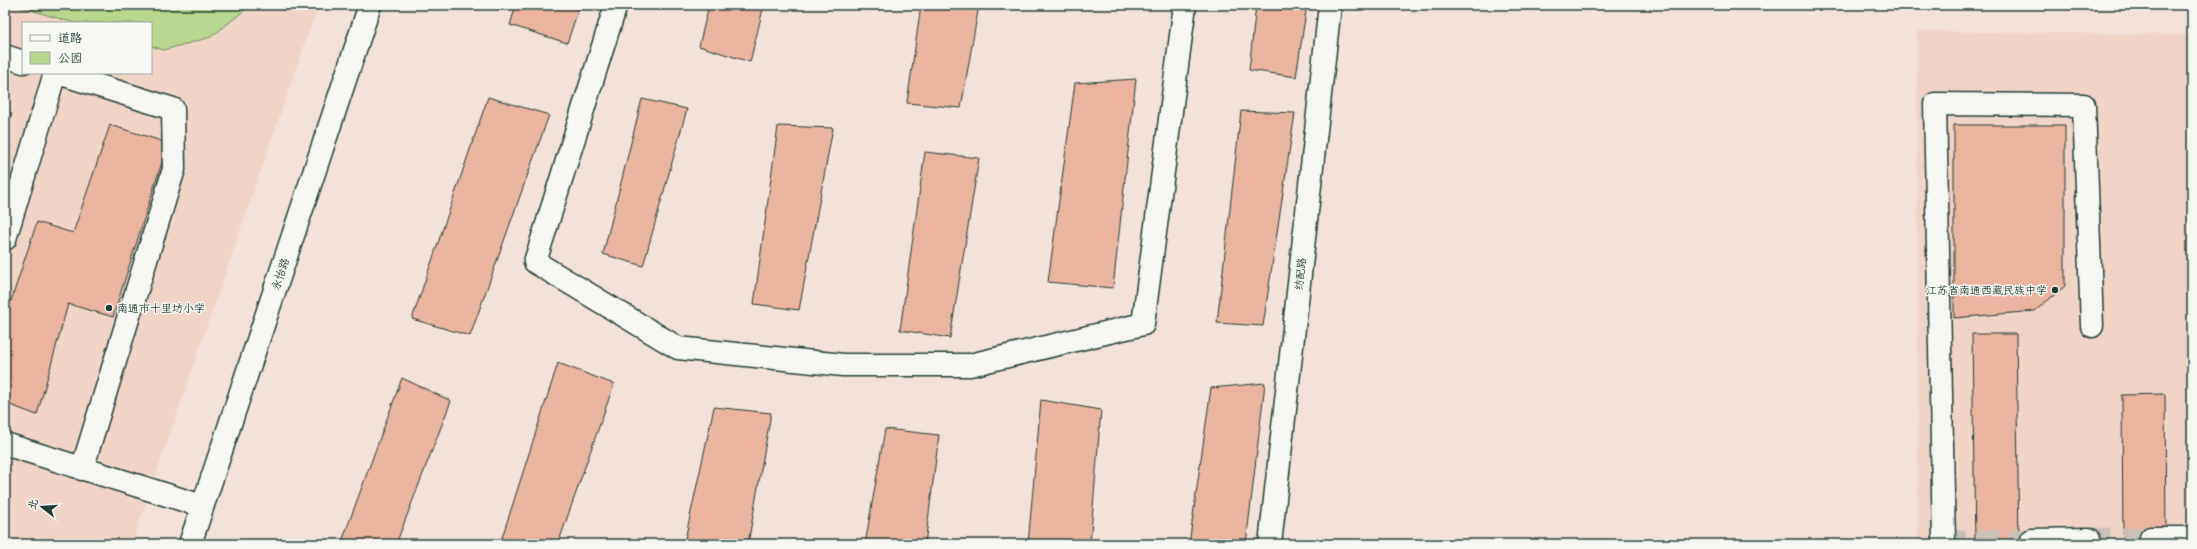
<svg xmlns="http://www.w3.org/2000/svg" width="2197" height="549" font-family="Pangolin,'LXGW WenKai TC',sans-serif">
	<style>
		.built { fill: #f1d4c8; fill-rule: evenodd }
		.green { fill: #b9d68e; stroke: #6c8a61 }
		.building { fill: #ebb4a0; stroke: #1f3d34 }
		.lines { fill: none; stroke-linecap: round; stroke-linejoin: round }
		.minor-tunnel { stroke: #c9c1b8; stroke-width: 22; stroke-dasharray: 22 11; stroke-linecap: butt }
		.minor-casing { stroke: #1f3d34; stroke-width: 25 }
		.minor { stroke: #f6f6f2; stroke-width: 22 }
		.poi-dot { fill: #1f3d34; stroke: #f6f6f2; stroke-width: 1.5 }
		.labels { text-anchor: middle; stroke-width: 3; stroke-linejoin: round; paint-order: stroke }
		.street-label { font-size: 11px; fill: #1f3d34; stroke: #f6f6f2 }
		.poi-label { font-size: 11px; fill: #1f3d34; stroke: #f6f6f2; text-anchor: end }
	</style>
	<rect width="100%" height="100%" fill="#f3e2d9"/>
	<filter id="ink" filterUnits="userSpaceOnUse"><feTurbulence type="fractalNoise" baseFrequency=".025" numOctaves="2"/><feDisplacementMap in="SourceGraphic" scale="8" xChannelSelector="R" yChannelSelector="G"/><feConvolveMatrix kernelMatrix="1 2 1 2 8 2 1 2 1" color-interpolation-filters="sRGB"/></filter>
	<g filter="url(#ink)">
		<path class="built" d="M5,5H318L132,544H5ZM23,23H151V73H23Z
			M1917,31L2192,35V544H1918Z"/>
		<path class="green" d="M14,5H251L211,37L164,50L151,46V23H74Z"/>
		<path class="building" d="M516,5H580L567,43L510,25Z
			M709,5H764L750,62L699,46Z
			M921,5H979L961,108L907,103Z
			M1120,5H1155L1154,7Z
			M1256,5H1307L1296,77L1249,70Z
			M1136,79L1113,288L1048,282L1075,83Z
			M488,97L549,115L470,336L412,319Z
			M642,99L687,109L643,266L603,254Z
			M5,111L12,113L5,132Z
			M1241,111L1295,113L1263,326L1217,323Z
			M110,125L168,143L113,317L68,304L37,415L5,403V319L37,222L73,233Z
			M1954,125H2065V286L2035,311L1954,318Z
			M778,126L833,128L799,310L754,304Z
			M925,152L979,158L950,338L900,330Z
			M1972,334H2016L2019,544H1975Z
			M558,363L614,384L558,544H500Z
			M402,378L451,401L396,544H341Z
			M1265,383L1246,544H1189L1211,388Z
			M2165,394L2166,544H2123L2122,395Z
			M1041,400L1101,410L1090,544H1028Z
			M714,407L771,413L748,544H684Z
			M885,429L939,435L925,544H865Z"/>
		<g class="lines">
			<path class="minor-tunnel" d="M2089,539L2151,538
				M1944,541L2032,540"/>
			<g class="minor-casing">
				<path id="minor" d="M616,5L535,262L678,348L843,365H970L1143,324L1185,5
					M5,56L23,62
					M58,73L173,109L174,169L82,469
					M5,239L55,73
					M5,444L202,506
					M2151,538H2192
					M2032,540L2089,539
					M1944,541L1935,104L2084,105L2092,326
					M190,544L370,5
					M1270,544L1330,5"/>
			</g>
			<use href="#minor" class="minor"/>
		</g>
	</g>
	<g class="poi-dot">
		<circle cx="2055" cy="290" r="4"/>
		<circle cx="109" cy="308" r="4"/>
	</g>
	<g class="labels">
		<g class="street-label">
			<text transform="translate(280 274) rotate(-71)" y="4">永怡路</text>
			<text transform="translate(1300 274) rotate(-84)" y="4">纺配路</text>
		</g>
		<g class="poi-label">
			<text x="2047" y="294">江苏省南通西藏民族中学</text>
			<text x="117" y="312" text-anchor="start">南通市十里坊小学</text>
		</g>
	</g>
	<rect width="2197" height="549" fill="none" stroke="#f6f6f2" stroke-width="20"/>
	<rect x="10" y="10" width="2177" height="529" fill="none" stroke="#1f3d34" stroke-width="1.5" filter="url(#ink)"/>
	<rect x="22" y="22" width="130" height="52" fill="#f6f6f2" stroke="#a0aca6"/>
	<rect x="30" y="35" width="20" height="6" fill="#f6f6f2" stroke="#a0aca6"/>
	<text x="58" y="42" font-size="12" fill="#1f3d34">道路</text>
	<rect x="30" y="52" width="20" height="12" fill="#b9d68e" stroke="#a0aca6"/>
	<text x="58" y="62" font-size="12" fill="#1f3d34">公园</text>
	<g transform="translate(42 507) rotate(287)" stroke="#f6f6f2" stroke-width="3" paint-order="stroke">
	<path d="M0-3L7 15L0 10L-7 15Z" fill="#1f3d34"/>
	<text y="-6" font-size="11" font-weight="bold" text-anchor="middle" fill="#1f3d34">北</text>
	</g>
</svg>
